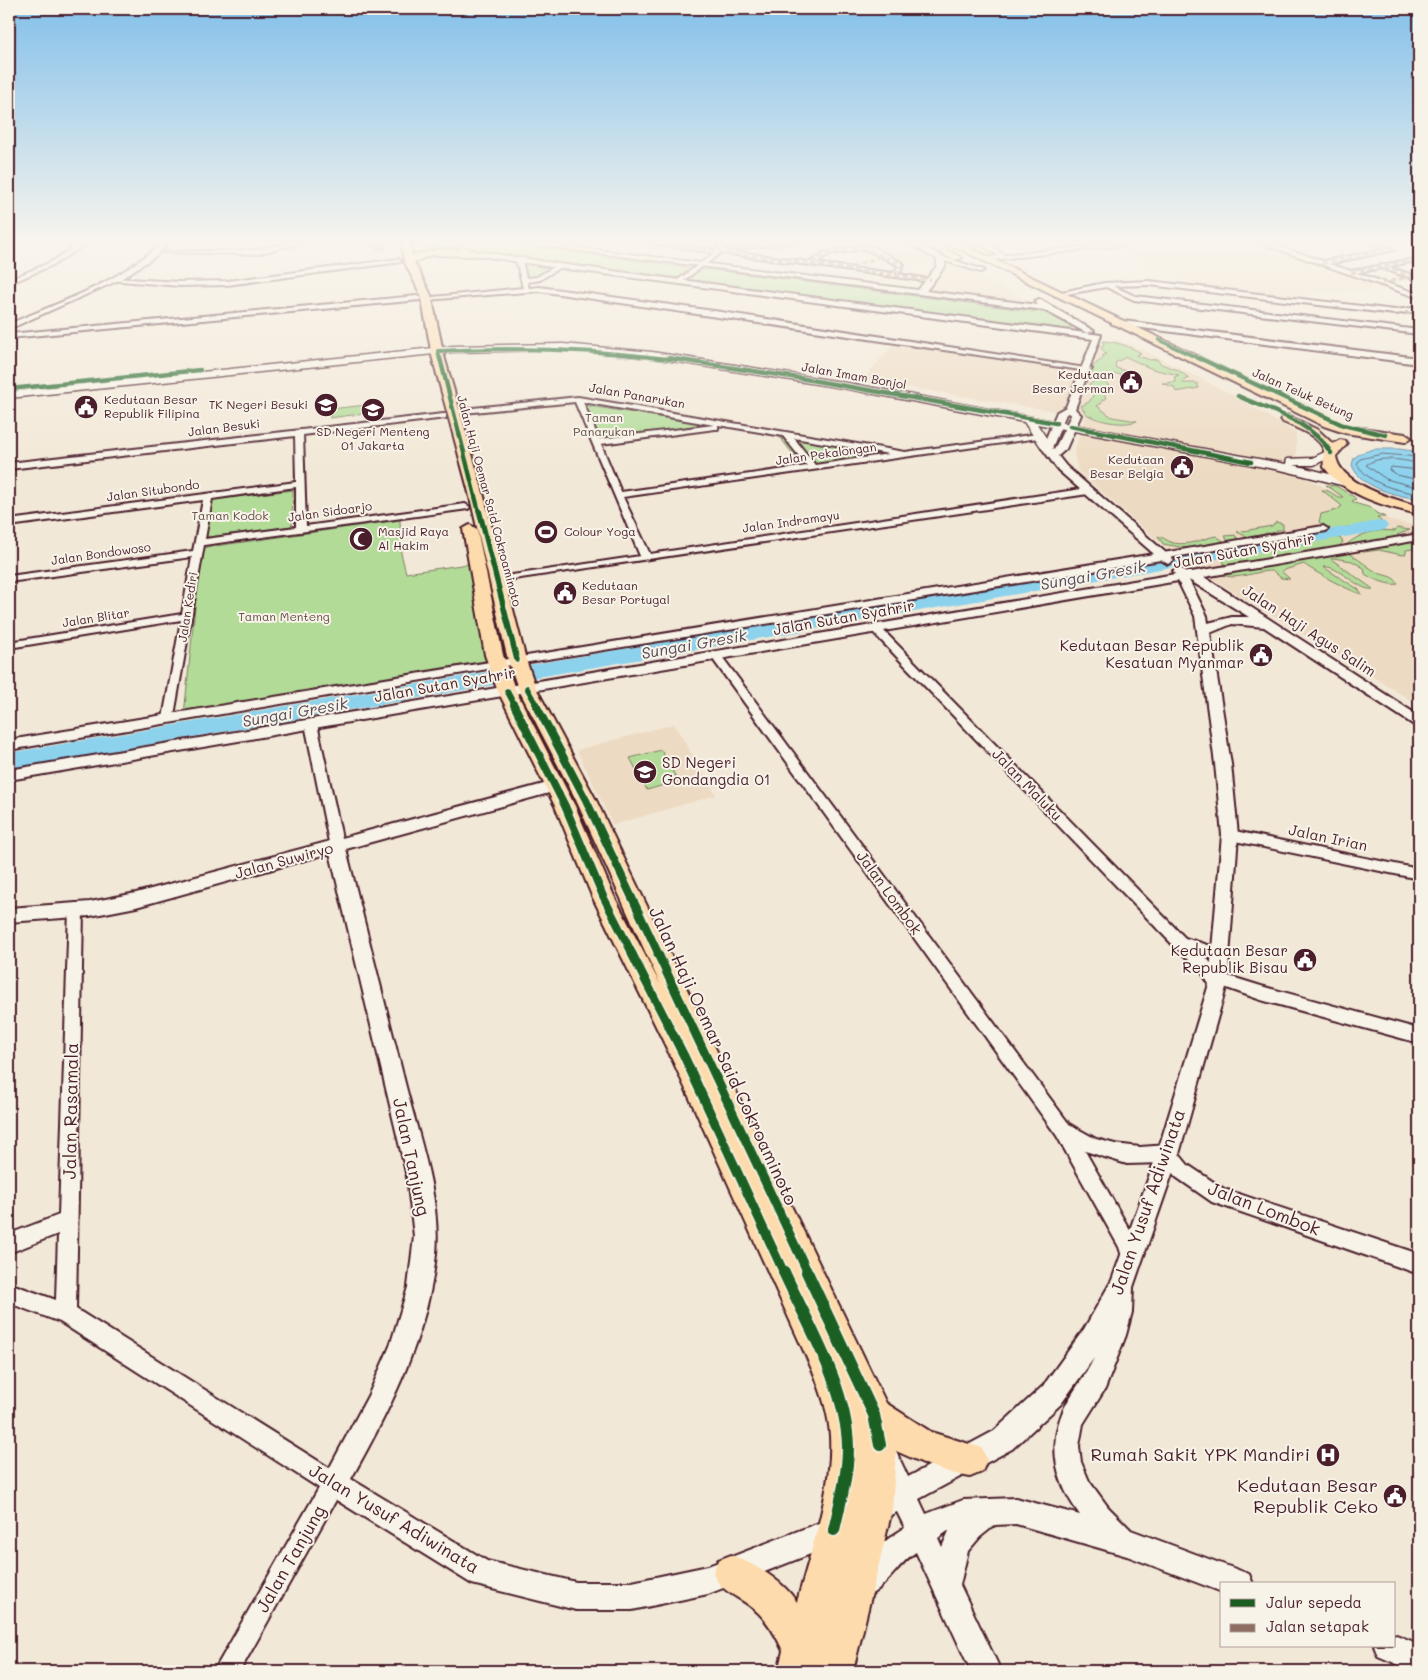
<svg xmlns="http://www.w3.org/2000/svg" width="1428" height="1680" font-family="Mali,sans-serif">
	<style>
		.built { fill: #eddac2 }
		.green { fill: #b2db98; stroke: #7e7d62 }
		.water { fill: #8cd2ed; stroke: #728a9f }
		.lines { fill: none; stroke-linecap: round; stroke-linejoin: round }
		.shore { stroke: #646779; stroke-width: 1 }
		.river { fill: #8cd2ed; fill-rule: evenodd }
		.minor-casing { stroke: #4a1f2b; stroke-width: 4 }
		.tertiary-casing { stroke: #4a1f2b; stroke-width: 4 }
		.secondary-casing { stroke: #4a1f2b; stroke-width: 3 }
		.primary-casing { stroke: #4a1f2b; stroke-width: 4 }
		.minor { fill: #f7f3e8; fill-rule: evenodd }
		.tertiary { fill: #f7f3e8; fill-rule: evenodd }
		.secondary { fill: #f7f3e8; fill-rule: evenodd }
		.primary { fill: #fddbac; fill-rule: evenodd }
		.quiet { stroke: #8d6e63; stroke-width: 3; stroke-dasharray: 5.5 3; stroke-linecap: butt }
		.cycleway-far5-casing { stroke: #f7f3e8; stroke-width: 5 }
		.cycleway-far4-casing { stroke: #f7f3e8; stroke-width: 6 }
		.cycleway-far3-casing { stroke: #f7f3e8; stroke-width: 8 }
		.cycleway-far2-casing { stroke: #f7f3e8; stroke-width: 11 }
		.cycleway-far1-casing { stroke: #f7f3e8; stroke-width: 12 }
		.cycleway-casing { stroke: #f7f3e8; stroke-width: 15 }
		.cycleway-far5 { stroke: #1b5e20; stroke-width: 4 }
		.cycleway-far4 { stroke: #1b5e20; stroke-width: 4.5 }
		.cycleway-far3 { stroke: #1b5e20; stroke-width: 5.5 }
		.cycleway-far2 { stroke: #1b5e20; stroke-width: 8 }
		.cycleway-far1 { stroke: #1b5e20; stroke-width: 9 }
		.cycleway { stroke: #1b5e20; stroke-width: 12 }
		.labels { text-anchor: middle; stroke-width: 4; stroke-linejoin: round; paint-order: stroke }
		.far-poi-label { font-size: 12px; fill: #4a1f2b; stroke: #f7f3e8; text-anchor: start }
		.far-street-label { font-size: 12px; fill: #4a1f2b; stroke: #f7f3e8 }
		.far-park-label { font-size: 12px; fill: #644e46; stroke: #f7f3e8 }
		.street-label { font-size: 15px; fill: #4a1f2b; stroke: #f7f3e8 }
		.poi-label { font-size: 15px; fill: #4a1f2b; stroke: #f7f3e8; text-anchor: end }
		.water-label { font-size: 16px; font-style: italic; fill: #5a4c5c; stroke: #f7f3e8 }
		.near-street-label { font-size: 18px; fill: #4a1f2b; stroke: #f7f3e8 }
		.near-poi-label { font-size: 18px; fill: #4a1f2b; stroke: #f7f3e8; text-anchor: end }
	</style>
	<rect width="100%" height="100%" fill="#f2e8d7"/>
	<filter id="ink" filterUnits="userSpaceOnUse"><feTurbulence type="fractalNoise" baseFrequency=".02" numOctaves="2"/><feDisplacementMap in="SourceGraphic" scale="10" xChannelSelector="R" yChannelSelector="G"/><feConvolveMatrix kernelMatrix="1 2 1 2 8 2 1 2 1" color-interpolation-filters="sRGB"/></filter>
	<g filter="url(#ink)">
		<path class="built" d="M855,240H900L933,259L969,272L1034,303L985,301L929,292L935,264H901L865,247Z
			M1195,240H1249L1392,288L1299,296H1268L1190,283L1116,249Z
			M1106,340L1119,341L1139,348L1233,395L1296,433V454L1308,479L1392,521L1419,526V705L1216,581L1167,549L1078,471L1074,452L1085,416L863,380L895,342L1087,370L1102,342Z
			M674,724L716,795L613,825L577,750Z"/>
		<path class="green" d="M415,240H464L465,241C455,252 422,254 415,240Z
			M484,240L689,268L679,277L673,278L472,251L470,248L476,241Z
			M952,240H976L991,252L980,253Z
			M523,262L554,266L535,279H528Z
			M705,269L1046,313L1072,327L1071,330L1064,331L691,281V278L697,271Z
			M1103,341C1117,342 1129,346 1141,353L1136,355L1150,360L1157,359L1161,364L1178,370L1189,378L1184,380L1183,383H1197L1199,388L1176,392L1174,387L1162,383L1176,382L1174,377L1179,375L1152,369L1126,357L1115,363L1116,368L1129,372L1125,375L1113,374L1105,381L1109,386L1103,388L1106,399L1102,400V403L1097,406L1112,417L1137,421C1124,426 1100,422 1088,415C1085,413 1083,409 1081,406L1089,402L1093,396L1089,390L1091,388L1089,385L1096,380L1091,376L1093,371L1090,368L1104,358L1102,356L1106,354L1101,348L1104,346Z
			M577,404L703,424L595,443Z
			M366,405L367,413L330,418V409Z
			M778,435L893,455L803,467Z
			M1326,485L1336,486L1354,497L1356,499L1352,501C1359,507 1370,504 1376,513L1385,517H1377L1382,522L1373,525V528L1366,530L1347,527L1345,528L1347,532L1338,535L1325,531L1324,526L1319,522L1321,514L1337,510L1342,506L1322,490C1331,489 1335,499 1343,497Z
			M293,490L292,526L202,538L209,500Z
			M400,520L401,553L406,573L468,564L493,661L184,715L201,548Z
			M1276,522L1283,524V530H1276L1278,533L1275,534L1266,533L1259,537L1313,533L1315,535L1296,540H1284L1278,544L1223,551L1206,558L1183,557L1181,554L1191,549L1163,544L1158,536C1163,537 1167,541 1173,543C1190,546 1201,539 1216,536L1225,542H1228L1225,536L1235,535L1238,539H1245V536L1237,532L1272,526Z
			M1397,528L1410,530L1397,535L1399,537L1419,534V548L1406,550V554L1402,555L1379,550L1364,552L1349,549L1346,545C1360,533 1376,529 1395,531Z
			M1332,537L1340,538L1343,542L1338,548C1354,554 1364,565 1378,573C1386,576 1395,576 1398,584C1390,586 1372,579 1365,574L1364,568L1352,561L1333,558L1331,559L1373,589C1359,592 1338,564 1323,567L1358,589L1362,594C1355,594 1309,569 1304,564L1281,571L1290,579L1281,578L1273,571C1257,570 1232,583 1220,573L1225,568L1223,558C1229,553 1264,549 1273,549C1281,543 1320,537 1332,537Z
			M661,750L678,781L647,790L630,758Z"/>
		<path class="water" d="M1374,449H1399L1419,452V499C1398,496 1360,488 1352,465L1354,458L1361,453Z"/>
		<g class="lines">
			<path class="shore" d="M1419,457L1382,454L1360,459L1357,464C1370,485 1396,490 1419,494
				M1419,463C1402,461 1381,454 1366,465L1386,479L1419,488
				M1419,470L1391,467L1389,470L1397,475L1419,480"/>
			<path class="river" d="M1379,521L1385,522L1388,526L1385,530L9,769V753Z"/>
			<g class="minor-casing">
				<path id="minor" d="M84,240H91L55,264L9,284V280L51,262Z
					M302,240H314L257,254L156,252L257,250Z
					M365,240H373L384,247L379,248Z
					M631,240H649L718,250L720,248L715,240H721L726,248L724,250L810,262L825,252L861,246L853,240C863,240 893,258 904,264L899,274L934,280L931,282L721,253L680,283L678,280L714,253ZM865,249L899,266L893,273L816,263L829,254Z
					M795,240H821L734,249L731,247Z
					M977,240H984L1004,255L1146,240H1168L983,261L981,258L998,256Z
					M1251,240H1260L1323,261L1385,249L1362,240H1371L1394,250L1329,264L1351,271L1419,258V260L1388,267L1419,277V281L1381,268L1357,273L1419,294V298Z
					M519,258L522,260L526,278L537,277L557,265L562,266L540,280L527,282L529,288L539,287L721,312L1092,369L1088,371L539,291L426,300L423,298L523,288L516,260Z
					M399,259L401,262L227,285L180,286L109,280L112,278L180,282L227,281Z
					M1149,281L1395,310L1419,307V311L1395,314L1149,285L1113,286L1135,296L1419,330V334L1134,300L1106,287L1056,296L1053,294L1104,283Z
					M578,397L905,452L1038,434L1042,436L1038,438L623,497L650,554L1088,488L1093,491L1088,494L494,582L493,580L498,577L640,556L575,402L454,414L450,412L454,410ZM583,402L714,425L599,439ZM718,425L783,436L807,466L621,492L601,444L715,429H718ZM794,438L889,454L815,465Z
					M443,414H446V418L303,435L306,526L465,504L470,507L468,509L204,545L173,721L169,722L163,718L181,620L9,648V642L182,614L192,557L9,582V576L193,551L203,500L9,526V520L296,482L295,436L9,469V463ZM296,487V527L205,539L212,499Z
					M1323,526L1328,529L1326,531L1163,559L1158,556L1163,553Z
					M876,626L880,627L1185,938L1211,946L1227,947L1230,951L1227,955L1211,958L1205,956L1219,973L1261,986L1419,1029V1043L1261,1000L1224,987L1218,991L1212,989L1201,971L1173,945L872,631L871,629Z
					M716,653L720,654L1069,1124L1096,1139L1115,1144L1140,1147L1168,1145L1174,1148L1188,1165L1224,1189L1419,1254V1274L1212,1202L1176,1177L1164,1163L1127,1164L1085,1151L1137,1243L1142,1259L1139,1266L1132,1269L1125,1266L1119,1247L1057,1136L712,658V654Z
					M311,720L317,724L344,847L337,852L330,847L305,724Z
					M1230,830L1419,869V879L1225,839L1223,835L1225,831Z
					M76,903L81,905L83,909L76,1309L342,1476L345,1484L240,1671H214L319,1488L60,1322L9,1303V1283L56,1300L58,1234L9,1253V1234L59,1215L69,909L71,905Z"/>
			</g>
			<g class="tertiary-casing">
				<path id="tertiary" d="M164,240H171L157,255L119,280L9,329V324C62,301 122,282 164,240Z
					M495,240H516L918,290L937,266V259L902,240H911L943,257L984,270L980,272L945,261V266L926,291L1038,305L1035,301L1039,299L1094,331L1087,333L1044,310Z
					M459,246L476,251L559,264L1101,335L1075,409L1081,415L1066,449L1058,456L1066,466L1174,560L1168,564L1161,560L517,664L9,750V740L1154,554L1058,470L1042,448L1057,412L1066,407L1093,339L559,268L474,255L459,248ZM1068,413L1071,415L1054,450L1052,448L1066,414Z
					M417,296L421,298L420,300L9,338V334Z
					M1115,320L1419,358V364L1112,324V320Z
					M1419,534V540L1204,577L1419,716V727L1414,725L1264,627L1232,624L1210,633L1231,764L1238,835L1227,984L1179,1154L1133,1287L1132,1312L1126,1335L1105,1389L1083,1424L1079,1446L1081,1462L1089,1481L1108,1507L1131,1530L1249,1574L1253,1584H1222V1592L1127,1556L1016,1524L995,1525L980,1537L968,1551L960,1585L1001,1671H971L916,1552C896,1565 886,1589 864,1598L854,1594L850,1584C859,1561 884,1540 905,1528L897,1512L873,1523L863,1520L860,1510L863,1500L886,1488L872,1456L876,1447L885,1443L894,1447L908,1477L994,1431L1043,1386L1084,1329L1112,1280L1157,1154L1209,984L1222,835L1215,764L1195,616L1178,581L9,780V770L1175,574L1173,571L1179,567L1186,572H1191ZM1189,580L1249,617H1232L1208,623L1207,616ZM1094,1358C1087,1373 1077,1386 1068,1401C1046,1440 1054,1480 1080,1515L1016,1498L963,1500L926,1514L919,1499L1012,1449L1061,1404ZM948,1531H949L942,1547L938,1538Z
					M555,781L560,782L563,786L560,790L346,849C366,928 386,1008 406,1087C420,1141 441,1198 436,1254C428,1335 390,1410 351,1479L487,1561L576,1582H632L708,1566L834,1517L844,1521L848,1531L844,1541L708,1594L632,1610H576L472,1584L325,1493L321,1484L369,1394L390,1346L408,1287L414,1236L407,1177L330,853L136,907L90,916L9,922V908L90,902L136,893Z
					M1394,1634L1419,1644V1671H1413L1378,1656L1374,1646H1394Z"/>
			</g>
			<g class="secondary-casing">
				<path id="secondary" d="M563,344L652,352L842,382L1286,464L1287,459L1312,458L1327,451H1335V455L1314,465H1294L1353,480L1355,483L1349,487L1285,471L1037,424L1053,448L1047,451L1043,450L1024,422L842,388L652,358L563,350L453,352L9,398V392L453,346Z"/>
			</g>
			<g class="primary-casing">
				<path id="primary" d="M401,240H409L412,255L440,249L474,250L479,253L474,256L432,255L414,262L431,295L444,356L482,489L526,660L536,688L596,800L886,1403L931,1432L982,1448L987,1460L982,1472L970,1477L955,1474L930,1466L896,1451L892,1510L853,1671H778L783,1651C776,1635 767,1620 754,1609C738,1595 721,1593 713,1573L718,1560L731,1555C756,1565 781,1579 797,1602C811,1550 833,1489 830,1436C829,1415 822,1395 815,1376L673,1061L592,896L555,806L497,689L485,655L463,529L470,525L477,529L503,655L515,689L575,806L614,896L660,984L576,800L518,688L508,660L468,489L432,356L421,295L404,261Z
					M918,240H929L962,258L954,260Z
					M941,240H953L1332,420L1347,426L1405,434L1411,438L1405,442L1345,433L1324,426Z
					M1287,415L1318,430L1333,444L1340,440L1345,441L1347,444L1336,456C1339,484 1395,500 1419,506V514C1386,507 1344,495 1324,467C1323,462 1324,455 1324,451C1321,436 1294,427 1283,422L1281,419Z"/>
			</g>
			<use href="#minor" class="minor"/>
			<use href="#tertiary" class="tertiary"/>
			<use href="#secondary" class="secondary"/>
			<use href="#primary" class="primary"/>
			<path class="quiet" d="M634,240L931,280
				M856,240L872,251L902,265L895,275
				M1254,240L1274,247
				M723,248L818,240
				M812,263L827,253L865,247
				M1322,263L1391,250
				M1384,268L1419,279
				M853,269L858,264L883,256
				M1351,273L1418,259
				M1382,283L1409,277
				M1405,312L1419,317"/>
			<g class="cycleway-far5-casing">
				<path id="cycleway-far5" d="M1159,340L1202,360
					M440,360L438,351C519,346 598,350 678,360"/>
			</g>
			<g class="cycleway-far4-casing">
				<path id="cycleway-far4" d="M440,358L479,512
					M668,358L805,379L1056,423
					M1199,358L1343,425L1386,435
					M9,389L200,370
					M1238,396C1269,410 1313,422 1331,453
					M1070,426L1251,462"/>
			</g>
			<g class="cycleway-far3-casing">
				<path id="cycleway-far3" d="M479,510L517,660
					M527,688L537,706
					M507,691L515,706"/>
			</g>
			<g class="cycleway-far2-casing">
				<path id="cycleway-far2" d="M514,705L565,806L603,896L633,955
					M536,705L586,800L659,955"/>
			</g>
			<g class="cycleway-far1-casing">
				<path id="cycleway-far1" d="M632,954L684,1056L784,1273
					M658,954L808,1273"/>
			</g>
			<g class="cycleway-casing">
				<path id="cycleway" d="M784,1272C808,1325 847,1388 848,1447C848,1475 840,1503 834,1530
					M807,1272L874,1415L880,1445"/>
			</g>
			<use href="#cycleway-far5" class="cycleway-far5"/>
			<use href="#cycleway-far4" class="cycleway-far4"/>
			<use href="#cycleway-far3" class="cycleway-far3"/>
			<use href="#cycleway-far2" class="cycleway-far2"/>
			<use href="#cycleway-far1" class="cycleway-far1"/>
			<use href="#cycleway" class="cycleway"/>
		</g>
	</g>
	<linearGradient id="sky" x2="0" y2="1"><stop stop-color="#83c0ea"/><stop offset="0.51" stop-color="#f9f5ed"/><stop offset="1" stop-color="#f9f5ed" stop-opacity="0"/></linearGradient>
	<rect width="1428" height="475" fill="url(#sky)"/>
	<defs>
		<g id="civic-disc" transform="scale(1.25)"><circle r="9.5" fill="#4a1f2b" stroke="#f7f3e8"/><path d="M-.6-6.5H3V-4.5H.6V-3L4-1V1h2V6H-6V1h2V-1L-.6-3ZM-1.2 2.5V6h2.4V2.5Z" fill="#fff"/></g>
		<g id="school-disc" transform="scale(1.25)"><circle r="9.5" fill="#4a1f2b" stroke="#f7f3e8"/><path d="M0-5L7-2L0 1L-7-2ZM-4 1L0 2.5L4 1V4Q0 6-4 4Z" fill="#fff"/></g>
		<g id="stadium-disc" transform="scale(1.25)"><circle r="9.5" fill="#4a1f2b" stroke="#f7f3e8"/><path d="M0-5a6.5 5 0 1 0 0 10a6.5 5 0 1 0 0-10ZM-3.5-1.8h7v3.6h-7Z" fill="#fff"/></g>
		<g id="mosque-disc" transform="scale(1.25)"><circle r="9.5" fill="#4a1f2b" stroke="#f7f3e8"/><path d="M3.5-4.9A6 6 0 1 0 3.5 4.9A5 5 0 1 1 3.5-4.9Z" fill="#fff"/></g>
		<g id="hospital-disc" transform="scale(1.25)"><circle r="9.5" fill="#4a1f2b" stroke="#f7f3e8"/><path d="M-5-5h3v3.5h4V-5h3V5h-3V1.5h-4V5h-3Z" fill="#fff"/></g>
	</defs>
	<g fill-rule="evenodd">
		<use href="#civic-disc" x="1131" y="382"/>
		<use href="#school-disc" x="326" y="405"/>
		<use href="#civic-disc" x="86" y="407"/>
		<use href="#school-disc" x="373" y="410"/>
		<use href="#civic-disc" x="1182" y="467"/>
		<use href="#stadium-disc" x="546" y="532"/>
		<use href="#mosque-disc" x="361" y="539"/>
		<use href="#civic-disc" x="565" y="593"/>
		<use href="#civic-disc" x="1261" y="655"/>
		<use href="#school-disc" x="645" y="772"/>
		<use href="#civic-disc" x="1305" y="960"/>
		<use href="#hospital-disc" x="1328" y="1455"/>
		<use href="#civic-disc" x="1395" y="1496"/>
	</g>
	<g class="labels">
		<g class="far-poi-label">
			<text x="1114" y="379" text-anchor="end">Kedutaan<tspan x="1114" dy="14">Besar Jerman</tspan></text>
			<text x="104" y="404">Kedutaan Besar<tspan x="104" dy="14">Republik Filipina</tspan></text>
			<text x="308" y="409" text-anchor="end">TK Negeri Besuki</text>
			<text x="373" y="436" text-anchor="middle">SD Negeri Menteng<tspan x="373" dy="14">01 Jakarta</tspan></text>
			<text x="1164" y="464" text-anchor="end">Kedutaan<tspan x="1164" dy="14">Besar Belgia</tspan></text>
			<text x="378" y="536">Masjid Raya<tspan x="378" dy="14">Al Hakim</tspan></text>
			<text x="564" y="536">Colour Yoga</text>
			<text x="582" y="590">Kedutaan<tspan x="582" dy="14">Besar Portugal</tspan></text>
		</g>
		<g class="far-street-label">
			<text transform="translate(854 376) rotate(10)" y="4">Jalan Imam Bonjol</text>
			<text transform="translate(1303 394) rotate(24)" y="4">Jalan Teluk Betung</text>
			<text transform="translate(637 396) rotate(10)" y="4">Jalan Panarukan</text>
			<text transform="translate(224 428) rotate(-7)" y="4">Jalan Besuki</text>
			<text transform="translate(826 454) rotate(-8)" y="4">Jalan Pekalongan</text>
			<text transform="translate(153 491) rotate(-8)" y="4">Jalan Situbondo</text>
			<text transform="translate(489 501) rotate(75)" y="4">Jalan Haji Oemar Said Cokroaminoto</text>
			<text transform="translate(330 512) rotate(-8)" y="4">Jalan Sidoarjo</text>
			<text transform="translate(791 522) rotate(-8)" y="4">Jalan Indramayu</text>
			<text transform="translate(101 554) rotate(-8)" y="4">Jalan Bondowoso</text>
			<text transform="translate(188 607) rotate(-81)" y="4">Jalan Kediri</text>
			<text transform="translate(96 618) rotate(-9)" y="4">Jalan Blitar</text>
		</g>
		<g class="far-park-label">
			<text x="604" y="422">Taman<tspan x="604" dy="14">Panarukan</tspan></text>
			<text x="230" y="520">Taman Kodok</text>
			<text x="284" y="621">Taman Menteng</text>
		</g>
		<g class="street-label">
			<text transform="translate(1244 551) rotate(-10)" y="5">Jalan Sutan Syahrir</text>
			<text transform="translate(844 618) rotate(-10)" y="5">Jalan Sutan Syahrir</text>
			<text transform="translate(1309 631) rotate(33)" y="5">Jalan Haji Agus Salim</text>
			<text transform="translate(445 685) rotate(-10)" y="5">Jalan Sutan Syahrir</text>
			<text transform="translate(1027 785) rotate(46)" y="5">Jalan Maluku</text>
			<text transform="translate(1328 838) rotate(12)" y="5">Jalan Irian</text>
			<text transform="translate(284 861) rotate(-15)" y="5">Jalan Suwiryo</text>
			<text transform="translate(889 893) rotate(54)" y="5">Jalan Lombok</text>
		</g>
		<g class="poi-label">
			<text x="1244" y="651">Kedutaan Besar Republik<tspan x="1244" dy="17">Kesatuan Myanmar</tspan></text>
			<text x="662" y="768" text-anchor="start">SD Negeri<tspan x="662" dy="17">Gondangdia 01</tspan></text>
			<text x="1288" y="956">Kedutaan Besar<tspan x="1288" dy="17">Republik Bisau</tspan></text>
		</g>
		<g class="water-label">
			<text transform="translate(1093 575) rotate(-10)" y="6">Sungai Gresik</text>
			<text transform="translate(694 644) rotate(-10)" y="6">Sungai Gresik</text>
			<text transform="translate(295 712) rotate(-10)" y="6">Sungai Gresik</text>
		</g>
		<g class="near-street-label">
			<text transform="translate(723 1056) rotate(65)" y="6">Jalan Haji Oemar Said Cokroaminoto</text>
			<text transform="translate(71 1111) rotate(-89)" y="6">Jalan Rasamala</text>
			<text transform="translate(411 1157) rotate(78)" y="6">Jalan Tanjung</text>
			<text transform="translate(1148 1202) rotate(-71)" y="6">Jalan Yusuf Adiwinata</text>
			<text transform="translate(1264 1209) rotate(21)" y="6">Jalan Lombok</text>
			<text transform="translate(394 1519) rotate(31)" y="6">Jalan Yusuf Adiwinata</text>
			<text transform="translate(291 1559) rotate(-60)" y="6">Jalan Tanjung</text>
		</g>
		<g class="near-poi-label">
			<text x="1310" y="1461">Rumah Sakit YPK Mandiri</text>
			<text x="1378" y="1492">Kedutaan Besar<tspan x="1378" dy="21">Republik Ceko</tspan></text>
		</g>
	</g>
	<rect width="1428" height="1680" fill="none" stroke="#f7f3e8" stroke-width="30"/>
	<rect x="15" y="15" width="1398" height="1650" fill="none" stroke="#4a1f2b" stroke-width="2" filter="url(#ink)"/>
	<rect x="1220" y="1582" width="175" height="65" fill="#f7f3e8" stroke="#b29e9c"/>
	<rect x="1230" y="1599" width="25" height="8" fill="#1b5e20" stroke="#b29e9c"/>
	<text x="1266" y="1608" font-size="15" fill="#4a1f2b">Jalur sepeda</text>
	<rect x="1230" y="1624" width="25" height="8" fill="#8d6e63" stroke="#b29e9c"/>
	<text x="1266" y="1632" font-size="15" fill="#4a1f2b">Jalan setapak</text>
</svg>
